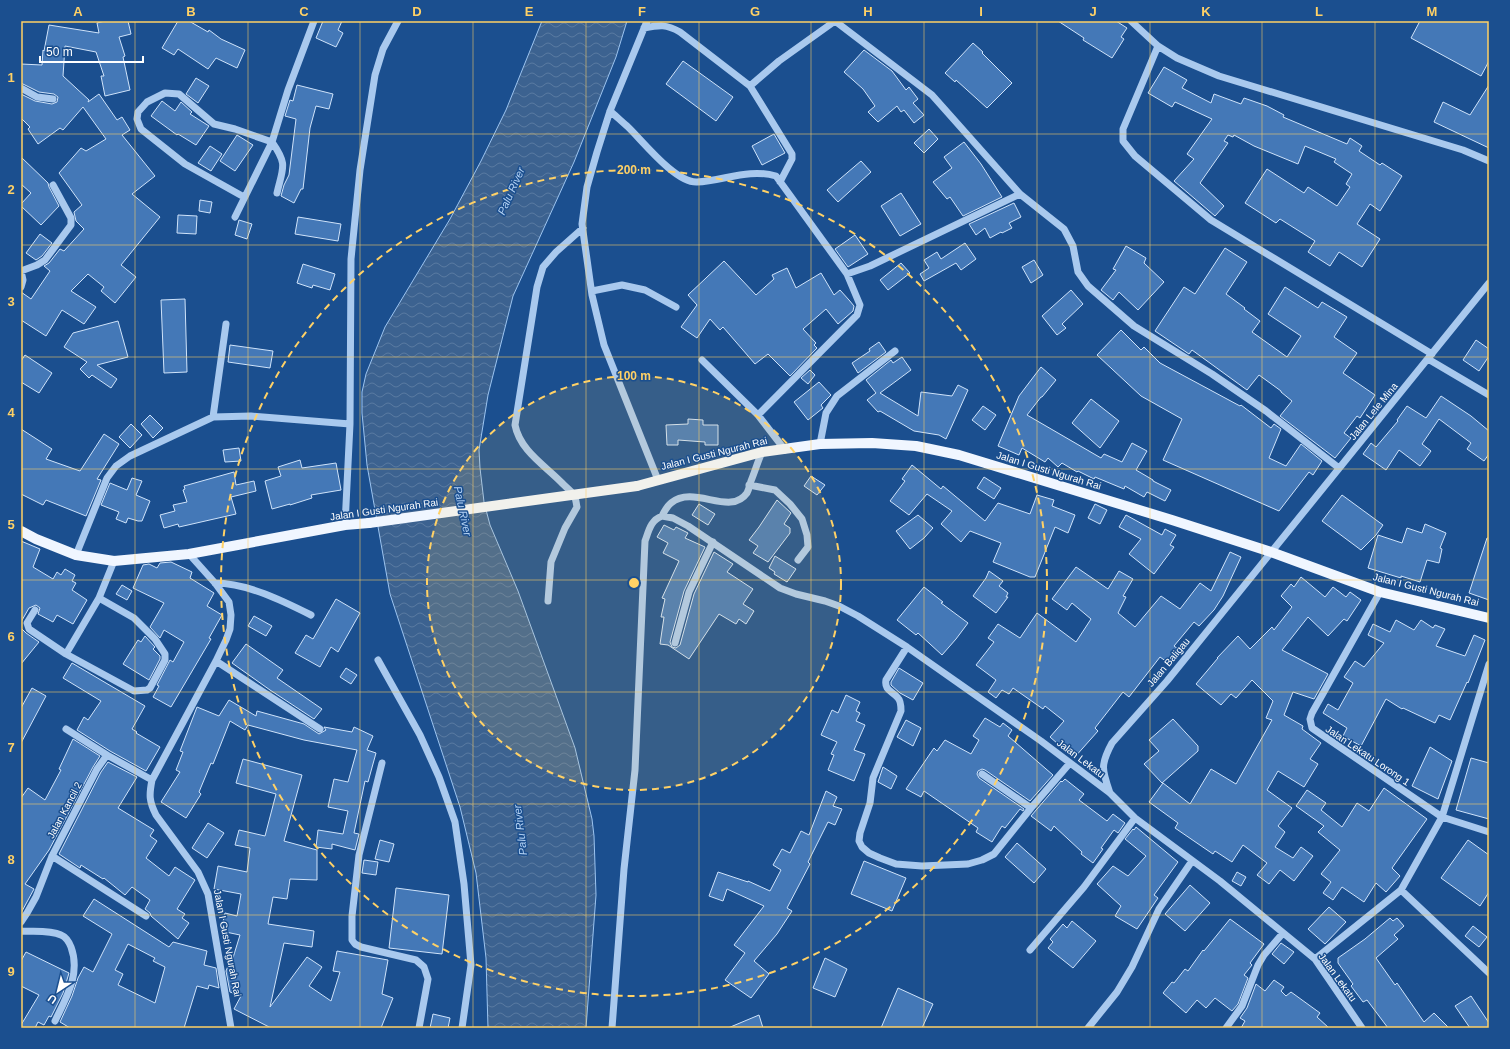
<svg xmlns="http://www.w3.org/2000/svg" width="1510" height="1049" font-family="Helvetica,sans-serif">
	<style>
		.water { fill: url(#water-waves); stroke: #9cc4f0 }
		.building { fill: #4478b7; stroke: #cfe3fa; fill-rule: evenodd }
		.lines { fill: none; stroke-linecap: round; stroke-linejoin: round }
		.minor { stroke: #a9c9ee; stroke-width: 7 }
		.major { stroke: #f0f6ff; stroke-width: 10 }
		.major-bridge { stroke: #f0f6ff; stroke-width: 10 }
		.grid { fill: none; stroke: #ffd166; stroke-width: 1; stroke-opacity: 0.55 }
		.ring { fill: none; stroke: #ffd166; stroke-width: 2; stroke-dasharray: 7 5 }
		.labels { text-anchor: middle; stroke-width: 3; stroke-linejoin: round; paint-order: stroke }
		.street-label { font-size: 10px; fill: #fff; stroke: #1b4f8f }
		.water-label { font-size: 11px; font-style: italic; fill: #b5d3f5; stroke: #1b4f8f }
		.centre { fill: #ffd166; stroke: #1b4f8f; stroke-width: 2 }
		.ring-label { font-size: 12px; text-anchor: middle; font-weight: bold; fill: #ffd166; stroke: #1b4f8f; stroke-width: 3; stroke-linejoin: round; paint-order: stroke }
		.neatline { fill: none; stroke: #ffd166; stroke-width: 1.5 }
		.grid-label { font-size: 13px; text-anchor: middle; font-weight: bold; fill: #ffd166 }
	</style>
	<defs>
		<pattern id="water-waves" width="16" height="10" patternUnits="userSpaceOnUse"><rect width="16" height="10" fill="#3c6290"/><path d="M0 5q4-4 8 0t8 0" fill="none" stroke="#597aa1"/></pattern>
	</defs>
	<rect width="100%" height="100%" fill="#1b4f8f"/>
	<path class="water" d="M542,21H627L616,57L574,162L513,296L488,395L479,450L480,468L484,502L490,525L518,591L575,748L592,819L594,836L596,895L586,1028H488L486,958L476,873L460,807L390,594L367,465L362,413V392L366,374L385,327L450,219L481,161L506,110Z"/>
	<path class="building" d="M105,21H128L131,34L119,37L125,56L123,57L130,90L105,96L101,76H104L96,52L65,46L63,76L89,100L88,102L99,94L117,120L122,117L130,130L122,135L155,176L132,194L160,217L121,265L136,277L115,303L101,291L104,287L88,274L71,291L96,307L84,324L62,310L46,336L21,320V292L31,299L50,271L44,266L49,263L60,249L64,251L84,229L76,221L74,212L82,205L59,173L81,148L86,151L106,139L83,107L63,130L60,128L38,144L28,129L30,127L21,118V94L35,101L52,104L57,102L58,97L54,94L39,92L21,83V64L42,65L43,50L44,51L49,25L99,33L97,23Z
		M178,21H189L208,32L209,30L221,39L245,50L237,68L216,58L208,69L178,49L174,55L162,48Z
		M323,21H342L338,30L343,33L336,47L316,38Z
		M1058,21H1116L1127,28L1121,37L1124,39L1112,58L1083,40L1084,38Z
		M1420,21H1489V61L1481,76L1411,38Z
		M973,43L983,52L982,53L1012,83L987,108L956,80L955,82L945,73Z
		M864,50L892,71L906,90L909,87L918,99L913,103L924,115L914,123L904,110L901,112L897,106L878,122L868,112L875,106L863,89L844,72Z
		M683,61L733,97L716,121L666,84Z
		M1164,67L1187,80L1182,88L1211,103L1214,94L1241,104L1244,98L1267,106L1284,115L1283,117L1347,144L1350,138L1362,146L1359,151L1380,165L1382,163L1402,176L1380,211L1370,204L1357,224L1380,239L1362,267L1339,252L1330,266L1308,252L1315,241L1280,219L1276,223L1245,203L1267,169L1304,193L1308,187L1337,206L1350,187L1346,184L1352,174L1334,162L1336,159L1305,146L1298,164L1254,146L1234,135L1233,137L1228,135L1224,141L1228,143L1200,183L1224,206L1215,216L1174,181L1194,159L1187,154L1212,119L1175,102L1172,107L1148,93Z
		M196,78L209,86L198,103L186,94Z
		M297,85L333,94L329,109L316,106L310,128L303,189H301L294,203L281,196L284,185L289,175L296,119L285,116L290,100L293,101Z
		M1489,85V148L1434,122L1443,102L1470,115Z
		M162,101L175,111L181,102L192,112L190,114L209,126L196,145L178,134L177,135L151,116Z
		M929,129L938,139L924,153L914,143Z
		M774,134L785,153L762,165L752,146Z
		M237,135L253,145L235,171L220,161Z
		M964,142L981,164L1002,197L963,216L950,197L947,199L933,182L952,168L944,157Z
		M210,146L222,154L211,171L198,163Z
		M21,157L48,183L49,187L59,206L41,225L21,206V204L31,193L21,184Z
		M861,161L871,172L838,202L827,190Z
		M901,193L921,224L900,236L881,206Z
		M200,200L212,202L210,213L199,211Z
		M1014,203L1021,217L1009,223L1012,228L1002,233L1001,232L990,238L985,228L976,235L969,224Z
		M178,215L197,216L196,234L177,233Z
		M298,217L341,224L338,241L295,234Z
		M239,220L252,224L247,239L235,235Z
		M40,234L52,243L42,256L36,260L26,253Z
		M855,235L868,254L848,267L835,249Z
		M965,243L976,259L961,270L956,263L924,281L920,274L929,268L924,260L937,252L941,259Z
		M1126,246L1146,258L1144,263L1164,282L1138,310L1119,292L1113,300L1101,290L1116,270L1113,269Z
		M1225,248L1247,262L1226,294L1245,308L1244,309L1260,321L1252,332L1287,357L1301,336L1268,314L1285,287L1318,308L1322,302L1347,317L1334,337L1357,353L1343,373L1375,395L1360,418L1357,416L1344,433L1351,438L1335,458L1280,416L1292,401L1281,392V391L1259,375L1247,390L1192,350L1189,354L1155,331L1184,287L1195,294Z
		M1034,260L1043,275L1031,283L1022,267Z
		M724,261L756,295L774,279L772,275L787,268L796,288L821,273L834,295L840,290L849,300L854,306L853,311L838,324L826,309L803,329L816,343L814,345L817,348L790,376L768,354L755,364L723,327L720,330L710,319L697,338L681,327L697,305L688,295Z
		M901,263L910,273L888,290L880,280Z
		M303,264L335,274L330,290L313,285L312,288L297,283Z
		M1071,290L1083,304L1062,324L1066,328L1057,335L1042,316Z
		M185,299L187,372L164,373L161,300Z
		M118,321L128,357L97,365L117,379L111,388L92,375L89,378L80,369L87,362L64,347L73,333Z
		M1121,330L1141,350L1144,347L1160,363L1240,406L1241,405L1271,428L1274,424L1281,429L1269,458L1286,466L1301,444L1322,461L1313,475L1309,472L1279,511L1163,460L1182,419L1141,396L1097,355Z
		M1476,340L1489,349V356L1479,371L1463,360Z
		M879,342L886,352L858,373L852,363L870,351L869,349Z
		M230,345L273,351L270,368L228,362Z
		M25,355L52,373L39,393L21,382V361Z
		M902,357L911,370L880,393L918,416L921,392L952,396L958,385L968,390L946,439L939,435L914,431L880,411L878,412L867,400L876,393L866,380L891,360L893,363Z
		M1041,367L1056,380L1042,397H1041L1027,415L1101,458L1104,454L1122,462L1132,443L1147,451L1136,470L1153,480V481L1171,490L1165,501L1147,492L1144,497L1125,486L1124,489L1095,477L1094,479L1078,471L1077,472L1062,463L1058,467L1048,458L1045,462L1022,448L1019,455L998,446L1019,396Z
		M810,370L815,375L808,384L801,378Z
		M819,382L831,395L821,405L823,408L808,420L794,402Z
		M1441,396L1471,416L1489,431V454L1484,461L1467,449L1471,443L1439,419L1422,444L1431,451L1420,466L1399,450L1386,470L1363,454L1371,443L1376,447L1398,421L1397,420L1407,406L1426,418Z
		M1091,399L1119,421L1100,448L1072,423Z
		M983,406L996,415L985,430L972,420Z
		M150,415L163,428L153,438L141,424Z
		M688,419L703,420V425H718V445H705V442L678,440V445H667L666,425L688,424Z
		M131,424L142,435L130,448L119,437Z
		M21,429L52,449L46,459L80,471L104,434L119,444L97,479L101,480L86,516L46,500L43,505L21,494Z
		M239,448L241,461L225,462L223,450Z
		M300,460L302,468L336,463L341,490L311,495L312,498L290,505V504L272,509L265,481L281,476L278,467Z
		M912,465L941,489L943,486L985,521L998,503L1030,514L1037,495L1054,500L1052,506L1075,515L1068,533L1055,527L1035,577H1030L993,562L1001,543L970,531L961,542L941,524L952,511L927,494L909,515L890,501L905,481L902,479Z
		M234,472L236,485L254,481L256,491L231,497L236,514L179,527L178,524L164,528L160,515L175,511L173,505L187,502L183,490L185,489L184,486Z
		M811,476L825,485L817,495L804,486Z
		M984,477L1001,488L994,499L977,488Z
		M132,478L142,481L136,495L150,501L142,521H138L128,518L126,523L116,519L119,512L101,505L110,483L127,490Z
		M1342,495L1383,525L1376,535L1361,550L1322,521Z
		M777,500L791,513L784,524L790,528V533L768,562L753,553L758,546L749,540L759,527Z
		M699,504L715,514L708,525L692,515Z
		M1095,504L1107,510L1100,524L1088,518Z
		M918,515L933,528L924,538L910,549L896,531Z
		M1126,515L1162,535L1165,529L1176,535L1170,545L1174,547L1154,574L1129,554L1141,539L1119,527Z
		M1425,524L1446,533L1440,548L1442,549L1439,563L1427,560L1420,582L1401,576V578L1368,568L1378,535L1402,543L1407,528L1422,533Z
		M664,525L674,530L676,527L688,533L685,538L705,547L684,591L670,642L672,647L676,648L680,645L694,594L714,552L733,564L727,572L753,589L743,604L754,611L746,624L739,619L736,624L719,614L689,659L668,645L660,644L664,617H661L665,599L662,598L679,561L663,553L668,543L657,537Z
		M1487,538H1489V600L1469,593Z
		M21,541L40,549L33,567L53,579L57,572L61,575L65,569L75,575L72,581L76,583L72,590L87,600L73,624L57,615L53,622L38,614L40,608L36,605L29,608L21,622Z
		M1230,552L1241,557L1223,596L1214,610L1199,626L1194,622L1174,646L1178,649L1167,662L1160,657L1129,697L1123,692L1095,728L1098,731L1074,758L1050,737L1064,721L1045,706L1043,709L1013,688L1009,694L1002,690L996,698L988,692L996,680L976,665L994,642L988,638L998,624L1020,638L1037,613L1076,642L1091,619L1072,603L1067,610L1052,599L1076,567L1108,589L1119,571L1133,579L1123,596L1126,597L1118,613L1135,627L1161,596L1180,609L1200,583L1211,591Z
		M775,556L796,569L787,582L774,574L775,572L769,568Z
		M171,562L192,572L190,578L214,593L207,606L222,615L209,638L211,639L171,707L153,697L159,686L157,685L170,660L173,662L184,642L164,630L160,638L150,627L164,603L133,588L143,565L149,564L157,568L160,563Z
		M989,571L1003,581L999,586L1008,593L1006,597H1008L996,613L973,596L986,578Z
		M1301,577L1325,597L1333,587L1346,597L1350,592L1361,600L1347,621L1344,619L1328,636L1308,617L1282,650L1328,674L1314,699L1293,692L1284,715L1303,726L1302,729L1321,743L1310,759L1318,764L1304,787L1278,771L1267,790L1292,808L1278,826L1285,832L1275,847L1293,858L1301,847L1313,856L1294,881L1280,870L1269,884L1257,875L1267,863L1243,845L1232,862L1215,851L1213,854L1175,828L1178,823L1149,802L1163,783L1190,804L1211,769L1236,784L1272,720L1266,718L1273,701L1252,680L1236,698L1231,694L1221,705L1196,684L1218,658H1217L1238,636L1250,649L1272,627L1274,630L1292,607L1281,596L1291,584L1294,587Z
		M122,585L132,591L127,600L116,594Z
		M924,587L943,602L941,603L968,623L956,639L942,655L918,633L916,635L897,620Z
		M336,599L360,613L338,652L331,647L320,667L295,653L306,635L313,639Z
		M254,616L272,626L266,636L248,626Z
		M1396,620L1414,630L1421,620L1433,628L1435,625L1445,629L1436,646L1465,656L1474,635L1485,640L1468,683L1467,682L1450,720L1439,715L1435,723L1403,708L1402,709L1386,699L1361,746L1343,736L1347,728L1323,713L1328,704L1338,710L1353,683L1344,677L1355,661L1364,667L1384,643L1368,635L1373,624L1390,632Z
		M21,628L26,633L39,642L21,664Z
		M145,636L155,647L153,649L160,656V659L149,680L123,664L138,640L141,642Z
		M246,644L283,670L277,678L322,709L314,719L270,690L232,663Z
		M72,663L145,706L132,729L137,732L136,733L160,747L146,771L110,751L77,730L84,717L88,720L101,701L63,678Z
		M346,668L357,675L351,684L340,677Z
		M899,668L923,683L913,700L900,693L891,685V682Z
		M32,688L46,696L21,743V708Z
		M846,695L860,702L856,711L860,713L856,721L865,725L854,750L865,754L854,781L828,770L834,755L831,754L837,742L821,735L832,710L838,713Z
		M229,700L256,716L257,711L304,724L319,734L326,730L324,727L352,732L354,727L373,736L367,750L376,753L368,782L365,781L354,833L359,834L355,850L332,844V849L316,847L318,830L343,834L348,811L328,807L334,779L348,782L357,750L304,740L248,725L245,730L230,721L213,764L211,763L199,792L201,794L186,818L161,802L180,772L176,770L183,752L180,751L197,707L219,716Z
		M985,718L1000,727L1003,723L1012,730L1008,736L1053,775L1030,801L985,770L982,769L978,771L977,774L979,778L1024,809L1023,811L1020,809L1005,828L1002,826L992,842L976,832L978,828L924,791L921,797L906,789L934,748L937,751L945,740L971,754L979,740L973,736Z
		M1173,719L1198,746V751L1162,783L1144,764L1159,751L1149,740Z
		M906,720L921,728L913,746L897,737Z
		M73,739L100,756L93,767L49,850L25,884L34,889L21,913V798L28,788L45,800L61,770L59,769Z
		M1430,747L1452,761L1438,799L1412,786Z
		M1471,758L1489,763V819L1456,810Z
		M243,759L302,775L284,841L317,850V880L290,879L287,899L273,897L268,924L314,931L312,947L284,943L270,1007L307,957L322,967L309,986L331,1001L340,972L333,971L337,951L388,960L382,994L393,998L381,1028H271L234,1009L241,996L230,992L226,971L230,961H232L240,935L221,931L225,913L237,916L241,894L214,889L218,866L247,872L250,848L235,845L239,830L265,836L276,794L236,783Z
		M108,762L137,777L118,808L154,830L150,836L157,841L146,858L169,876L175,867L195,880L177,909L185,914L182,918L189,923L178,939L151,916L150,913L145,909L150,900L132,887L125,895L104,878L103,879L81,865L80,868L59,854L101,772Z
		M883,767L897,776L891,789L878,782Z
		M1065,779L1084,794L1079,800L1107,821L1113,814L1125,823L1118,833L1114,830L1101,848L1103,849L1093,863L1081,854L1082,852L1054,826L1051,831L1031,816L1061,781L1062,782Z
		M1384,788L1427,819L1392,868L1400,876L1386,892L1376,883L1364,902L1342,887L1333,900L1323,893L1331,882L1321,874L1340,850L1318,832L1324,826L1296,806L1307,790L1326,803L1321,810L1342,827L1357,803L1369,811Z
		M826,791L837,797L833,806L842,809L835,825L828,822L808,862L810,864L787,908L792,911L777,934L754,961L769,974L751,998L725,980L745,953L734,945L764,906L727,889L723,901L709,896L718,872L748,882V881L770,891L781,870L773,865L782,849L790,853L801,831L809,835Z
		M208,823L224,833L207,858L192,848Z
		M1136,827L1178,862L1154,895L1158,898L1137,929L1115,916L1121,906L1097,884L1113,866L1128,876L1146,856L1125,839L1133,829L1134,830Z
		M380,840L394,844L389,862L375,859Z
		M1468,840L1489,855V892L1480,906L1441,878Z
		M1017,843L1046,869L1034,883L1005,857Z
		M364,860L378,862L376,875L362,873Z
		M864,861L906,878L892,911L851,894Z
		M1237,872L1246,877L1241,886L1232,881Z
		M1190,885L1210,903L1185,931L1165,914Z
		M396,888L449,895L442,954L389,948Z
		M94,899L169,947L173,942L207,951L204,965L216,968L219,988L209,985L208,989L197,986L184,1028H70L60,1022L72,996L78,978L84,967L93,972L112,934L83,916ZM128,944L155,958L153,961L165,967L155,1003L118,985L123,974L115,970Z
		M1329,907L1346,922L1325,944L1308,929Z
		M1390,918L1393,921L1397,918L1404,926L1394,935L1398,939L1376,958L1395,985L1397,983L1424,1022L1434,1013L1449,1028H1388L1367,1000L1363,1002L1351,986L1353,984L1338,963V958L1365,939Z
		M1230,919L1264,944L1250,963L1252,965L1244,975L1248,978L1238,1004L1232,1011L1215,998L1206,1008L1197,1000L1186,1013L1163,993L1172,982L1174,983L1185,969L1188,971L1203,950L1204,951Z
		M1072,921L1096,941L1073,968L1048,948L1053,942L1050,939L1063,924L1067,928Z
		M1473,926L1487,937L1479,947L1465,936Z
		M1281,943L1294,952L1284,964L1272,954Z
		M26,952L69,973L63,993L51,1017L49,1016L44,1025L38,1022L35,1028H21V1025L39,995L21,986V961Z
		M825,958L847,969L835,997L813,988Z
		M1274,980L1284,987L1281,991L1286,996L1291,992L1320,1013L1317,1017L1329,1028H1241L1245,1021L1240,1018L1247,1008L1256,984L1265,991Z
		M898,988L933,1004L922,1028H881Z
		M1471,996L1489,1023V1028H1470L1455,1006Z
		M433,1014L450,1018L448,1028H430Z
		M759,1015L763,1028H728Z"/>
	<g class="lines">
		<path class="minor" d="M647,21L610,111L597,152L587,187L582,224L592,295L604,345L658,480
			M835,21L932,95L1020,194L1064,229L1073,246L1078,272L1088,286L1134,326L1212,374L1266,411L1339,468
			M1131,21L1158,46L1177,58L1219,76L1463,150L1489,161
			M644,28C660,25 666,24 680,32L750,86
			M1158,46L1123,129V141L1135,156L1211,220L1432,354
			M21,88L37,97L53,99
			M610,111C616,116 621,121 627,126C642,140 675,183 697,182C723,181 749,168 776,176L847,274L870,266L1020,194
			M780,182L792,159V154L750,86L779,61L835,21
			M244,197L185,164L141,129L137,119L138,112L147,102L165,93L179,94L214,124L235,129L272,142L288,90L314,21
			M235,217L272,142C288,165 283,167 277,193
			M21,287L23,280L21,271L37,265L45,260L71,225V218L53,185
			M592,291L622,285L645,290L676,307
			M1428,359L1489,395
			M702,360L758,415
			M213,417L226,324
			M820,444L826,413L837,396L895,351
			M785,450L758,415L857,315L860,305L847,274
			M749,485L775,490L790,504L802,519L807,535L808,547L798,560
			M662,516C664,512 667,506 671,503C694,484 730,517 747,493C749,489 750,484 751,481C755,471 758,461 762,452
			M345,525L350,424
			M189,554L215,583L229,602L231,615L230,629L226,640L216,661L152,780C149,795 149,801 156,815L198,872L208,894L231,1028
			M76,555L107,478L116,466L130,456L213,417L251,416L350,424L351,259L360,170L375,75L383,49L398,21
			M215,583C247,583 283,601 311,615
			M1380,592L1312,713L1310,719L1312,728L1442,817L1489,832
			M548,601L551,562L565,528L577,507C576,503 576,498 574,495C571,491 566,487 563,484C546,466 520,451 515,425L537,287L543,267L556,252L583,228
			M35,610L27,623L29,629L66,654L134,691L147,690L150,688L165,660V654L155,639L134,618L99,598
			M675,643L689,592L713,542
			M907,647L886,680C884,691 893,691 898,698C901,701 901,706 901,711L873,778L870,803L860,833L859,841L862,847L869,853L880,858L896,864L922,866L968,864L982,860L994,854L1031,808L1070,763
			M66,654L99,598L114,561
			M378,660L420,735L439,777L455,822L464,884L471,965L462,1028
			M216,661L320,729
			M66,729L107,755
			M382,763L359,855L352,916V940L355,944L361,947L416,960L424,967L428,979L419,1028
			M982,774L1031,808
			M1110,793C1102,770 1100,765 1112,743L1167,681L1489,283
			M52,856L146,916
			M1401,890L1489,973
			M21,922L27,913L36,897L52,856L97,769L107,755L152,780
			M21,931C34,932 50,930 61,935C66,937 69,942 71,947C81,974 66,998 55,1021
			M1030,950L1084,887L1135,818
			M1315,959L1401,890L1442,817L1489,664
			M612,1028L624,869L635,770L645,541C649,530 651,520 662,516L673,518L688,526L780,588L796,594L825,601L839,606L858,616L907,647L1041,741L1110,793L1135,818L1220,881L1315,959L1362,1028
			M1088,1028L1117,992L1132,967L1159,909L1192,861
			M1226,1028L1242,1006L1258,965L1264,955L1283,933"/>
		<path class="major" d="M637,486L762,452L820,444L872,443L916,446L959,455L1172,520L1271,552L1380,592L1489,618
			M21,531L36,539L76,555L114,561L189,554L345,525L369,523"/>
		<path class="major-bridge" d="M369,523L637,486"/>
	</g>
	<path class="grid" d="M135,21V1028M248,21V1028M360,21V1028M473,21V1028M586,21V1028M699,21V1028M811,21V1028M924,21V1028M1037,21V1028M1150,21V1028M1262,21V1028M1375,21V1028M21,134H1489M21,245H1489M21,357H1489M21,469H1489M21,580H1489M21,692H1489M21,804H1489M21,915H1489"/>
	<circle cx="634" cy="583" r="207" fill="#ffd166" fill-opacity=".12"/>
	<g class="ring">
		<circle cx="634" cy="583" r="207"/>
		<circle cx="634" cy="583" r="413"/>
	</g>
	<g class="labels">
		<g class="street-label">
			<text transform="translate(1373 411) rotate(-51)" y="4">Jalan Lele Mina</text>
			<text transform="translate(714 453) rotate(-14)" y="4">Jalan I Gusti Ngurah Rai</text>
			<text transform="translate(1049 470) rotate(17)" y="4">Jalan I Gusti Ngurah Rai</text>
			<text transform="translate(384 509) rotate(-8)" y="4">Jalan I Gusti Ngurah Rai</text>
			<text transform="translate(1426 589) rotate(14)" y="4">Jalan I Gusti Ngurah Rai</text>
			<text transform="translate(1168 662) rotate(-50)" y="4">Jalan Baligau</text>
			<text transform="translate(1368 755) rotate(34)" y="4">Jalan Lekatu Lorong 1</text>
			<text transform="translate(1081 758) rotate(37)" y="4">Jalan Lekatu</text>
			<text transform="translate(64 810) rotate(-62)" y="4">Jalan Kancil 2</text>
			<text transform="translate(228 943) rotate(79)" y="4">Jalan I Gusti Ngurah Rai</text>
			<text transform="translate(1338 977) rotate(54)" y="4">Jalan Lekatu</text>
		</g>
		<g class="water-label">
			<text transform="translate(511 191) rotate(-66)" y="4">Palu River</text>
			<text transform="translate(463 511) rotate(78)" y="4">Palu River</text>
			<text transform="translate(520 830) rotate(-97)" y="4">Palu River</text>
		</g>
	</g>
	<circle cx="634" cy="583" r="6" class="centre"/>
	<g class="ring-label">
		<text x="634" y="174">200 m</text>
		<text x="634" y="380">100 m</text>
	</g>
	<rect width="1510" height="1049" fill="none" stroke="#1b4f8f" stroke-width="44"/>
	<g transform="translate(58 991) rotate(215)" stroke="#1b4f8f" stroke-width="3" paint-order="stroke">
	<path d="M0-3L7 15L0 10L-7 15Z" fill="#ffffff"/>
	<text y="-6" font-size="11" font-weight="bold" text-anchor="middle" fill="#ffffff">U</text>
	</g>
	<path d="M40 56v6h103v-6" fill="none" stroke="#ffffff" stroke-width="2"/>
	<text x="46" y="56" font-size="12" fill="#ffffff" stroke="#1b4f8f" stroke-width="3" paint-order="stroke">50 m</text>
	<rect x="22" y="22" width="1466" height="1005" class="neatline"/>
	<g class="grid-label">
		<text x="78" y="16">A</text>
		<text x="191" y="16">B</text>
		<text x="304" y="16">C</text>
		<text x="417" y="16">D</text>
		<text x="529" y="16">E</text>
		<text x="642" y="16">F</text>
		<text x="755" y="16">G</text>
		<text x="868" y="16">H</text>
		<text x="981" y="16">I</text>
		<text x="1093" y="16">J</text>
		<text x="1206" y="16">K</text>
		<text x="1319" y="16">L</text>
		<text x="1432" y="16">M</text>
		<text x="11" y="82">1</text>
		<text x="11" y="194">2</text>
		<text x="11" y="306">3</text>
		<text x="11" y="417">4</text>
		<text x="11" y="529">5</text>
		<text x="11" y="641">6</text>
		<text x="11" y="752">7</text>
		<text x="11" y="864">8</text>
		<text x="11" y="976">9</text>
	</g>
</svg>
